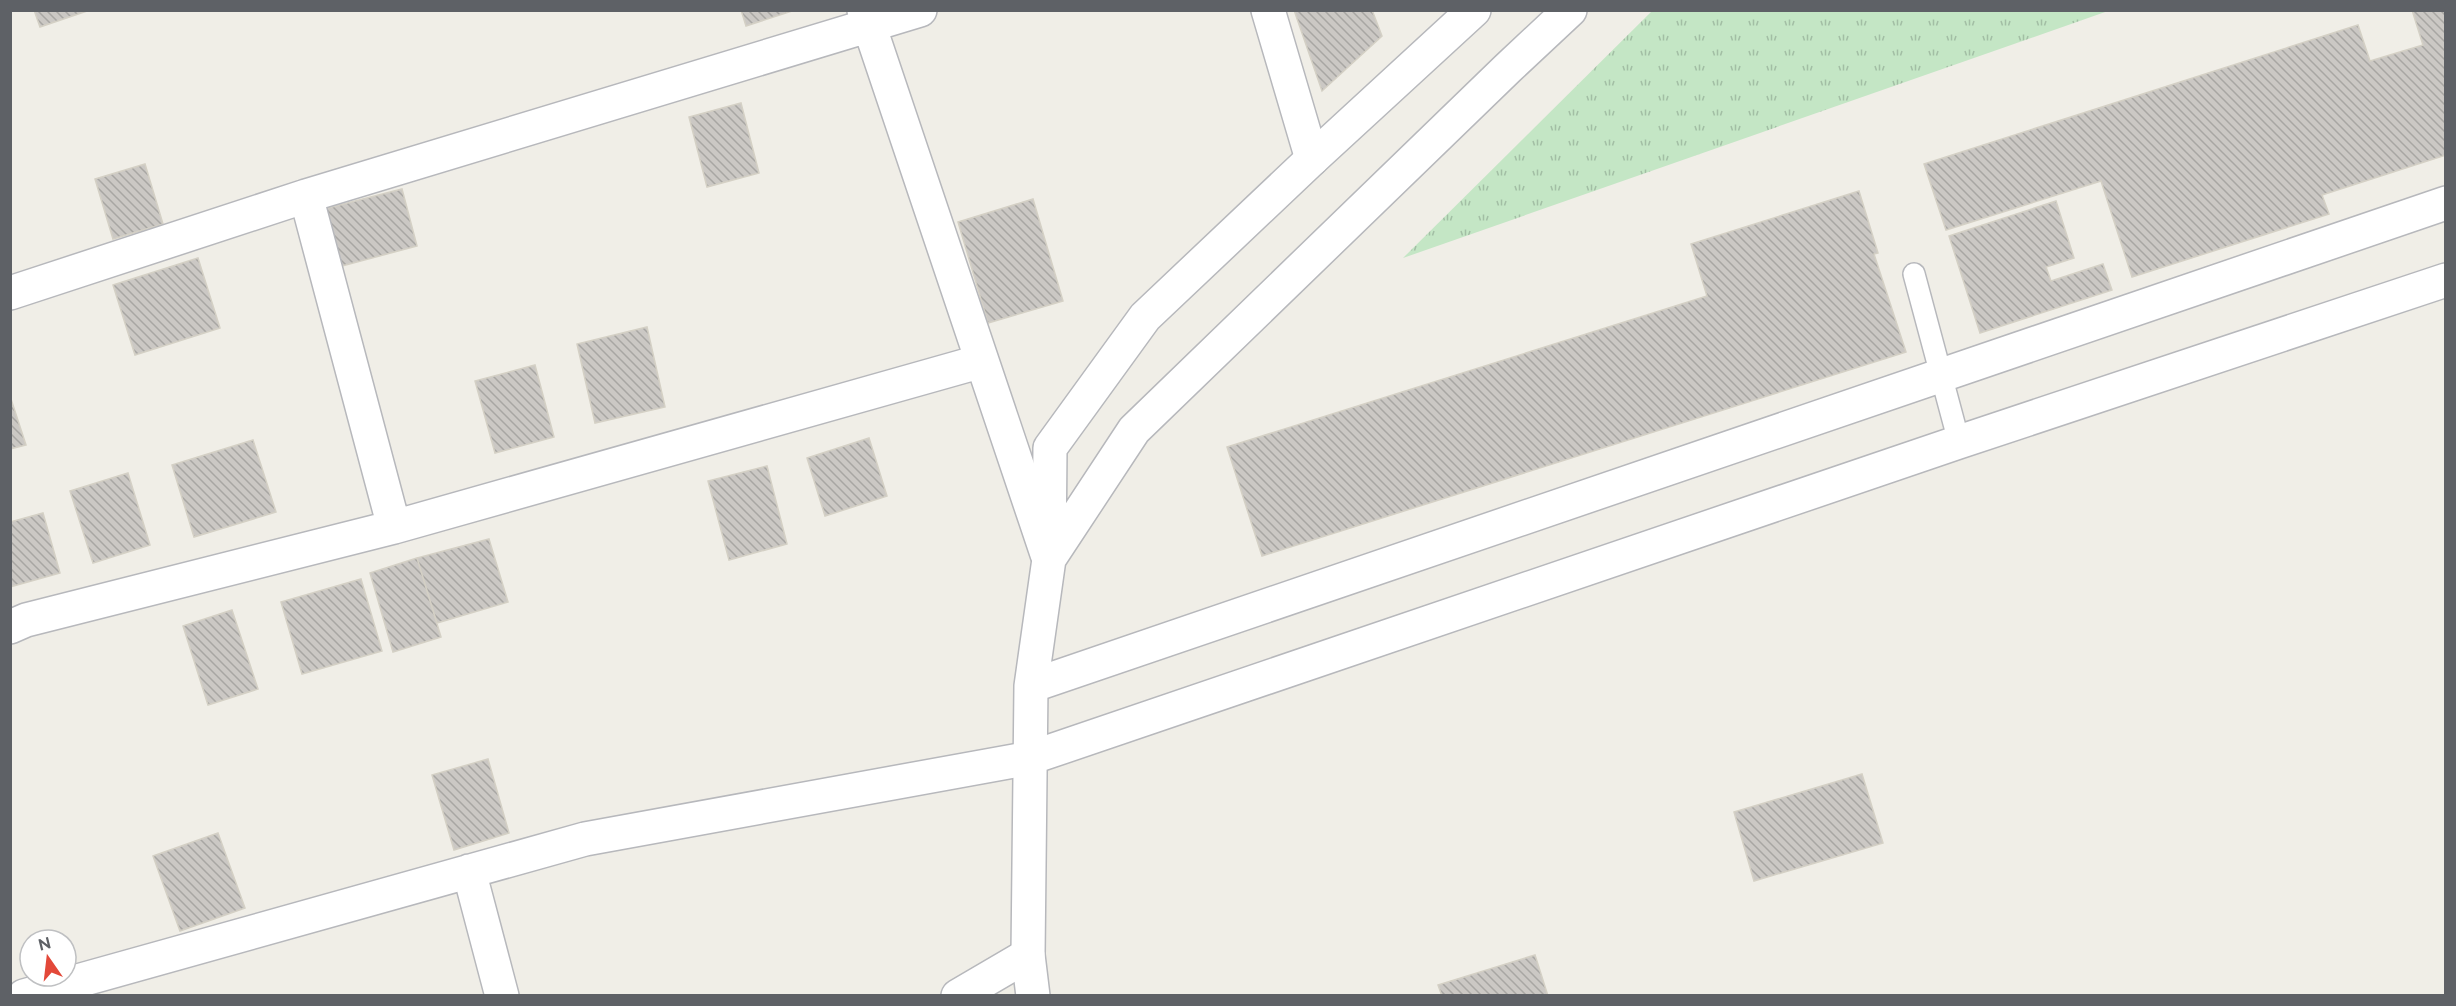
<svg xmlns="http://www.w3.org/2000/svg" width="2456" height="1006" font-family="Raleway,sans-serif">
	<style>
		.grass { fill: url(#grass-tufts) }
		.building { fill: url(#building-back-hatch); stroke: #d4d0c5; stroke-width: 1.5 }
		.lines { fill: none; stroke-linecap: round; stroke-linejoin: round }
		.service-casing { stroke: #b7b8bc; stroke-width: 24 }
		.minor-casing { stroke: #b7b8bc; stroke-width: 36 }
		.tertiary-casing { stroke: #b7b8bc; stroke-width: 36 }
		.service { stroke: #fff; stroke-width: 21 }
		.minor { stroke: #fff; stroke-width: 33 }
		.tertiary { stroke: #fff; stroke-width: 33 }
	</style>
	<defs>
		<pattern id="grass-tufts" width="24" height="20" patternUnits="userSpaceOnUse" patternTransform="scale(1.5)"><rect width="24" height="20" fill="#c4e6c5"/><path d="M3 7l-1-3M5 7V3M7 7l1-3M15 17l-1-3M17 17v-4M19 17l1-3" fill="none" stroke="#a2bea4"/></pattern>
		<pattern id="building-back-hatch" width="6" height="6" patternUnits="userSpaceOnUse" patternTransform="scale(1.5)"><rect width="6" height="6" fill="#cbc8c4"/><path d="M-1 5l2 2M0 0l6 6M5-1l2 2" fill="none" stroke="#a8a6a3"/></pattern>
	</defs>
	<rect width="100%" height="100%" fill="#f0eee7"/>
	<path class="grass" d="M1653,10H2108V11L1403,258Z"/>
	<path class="building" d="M34,10H90L40,27Z
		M741,10H795L746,26Z
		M1294,10H1372L1382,36L1322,91Z
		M2412,10H2446V155L2322,195L2329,214L2132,277L2101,181L1946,230L1924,164L2358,25L2370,61L2423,45Z
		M741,103L759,173L707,187L689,117Z
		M145,164L163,224L113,239L95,179Z
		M402,189L417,246L338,267L324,209Z
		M1859,191L1878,253L1874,254L1906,352L1262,556L1227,447L1707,296L1691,244Z
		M1033,199L1063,301L988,323L958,222Z
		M2056,201L2074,258L2046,267L2051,281L2103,264L2112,290L1980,333L1949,236Z
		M198,258L220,328L135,355L113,285Z
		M647,327L665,407L595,423L577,344Z
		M535,365L554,437L495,453L475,381Z
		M10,396L26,445L10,449Z
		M869,438L887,496L825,516L807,458Z
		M253,440L276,512L194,537L172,465Z
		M767,466L787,544L729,560L708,481Z
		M128,473L150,545L93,563L70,491Z
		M43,513L60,573L10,587V522Z
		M489,539L508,602L437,623L417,558Z
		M417,558L441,637L393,652L370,573Z
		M361,579L382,651L302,674L281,602Z
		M232,610L258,689L208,705L183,626Z
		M488,759L509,833L454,850L432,775Z
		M1862,774L1883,843L1754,881L1734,812Z
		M218,833L245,908L180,931L153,856Z
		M1535,955L1548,996H1442L1438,985Z"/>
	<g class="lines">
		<g class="service-casing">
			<path id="service" d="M1914,274L1959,442"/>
		</g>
		<g class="minor-casing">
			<path id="minor" d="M864,10L1047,554
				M1268,10L1312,159
				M306,196L394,527
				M10,293L306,196L920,10
				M10,627L26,620L394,527L982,361
				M469,871L502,996
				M24,996L585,839L1030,758
				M958,996L1028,955"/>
		</g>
		<g class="tertiary-casing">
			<path id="tertiary" d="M1049,559L1134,430L1508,68L1570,10
				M1031,686L2446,203
				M1030,758L1959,442L2446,280
				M1033,996L1028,955L1031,686L1049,559L1050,448L1145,317L1312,159L1474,10"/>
		</g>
		<use href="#service" class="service"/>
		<use href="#minor" class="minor"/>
		<use href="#tertiary" class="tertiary"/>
	</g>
	<rect width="2456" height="1006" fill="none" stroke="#5e6166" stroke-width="24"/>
	<g transform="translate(48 958) rotate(346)"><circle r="28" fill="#ffffff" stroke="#bfc0c2" stroke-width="1.5"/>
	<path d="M0-4.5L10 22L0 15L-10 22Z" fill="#e34839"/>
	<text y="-9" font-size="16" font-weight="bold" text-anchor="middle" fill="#5e6166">N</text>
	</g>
</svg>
